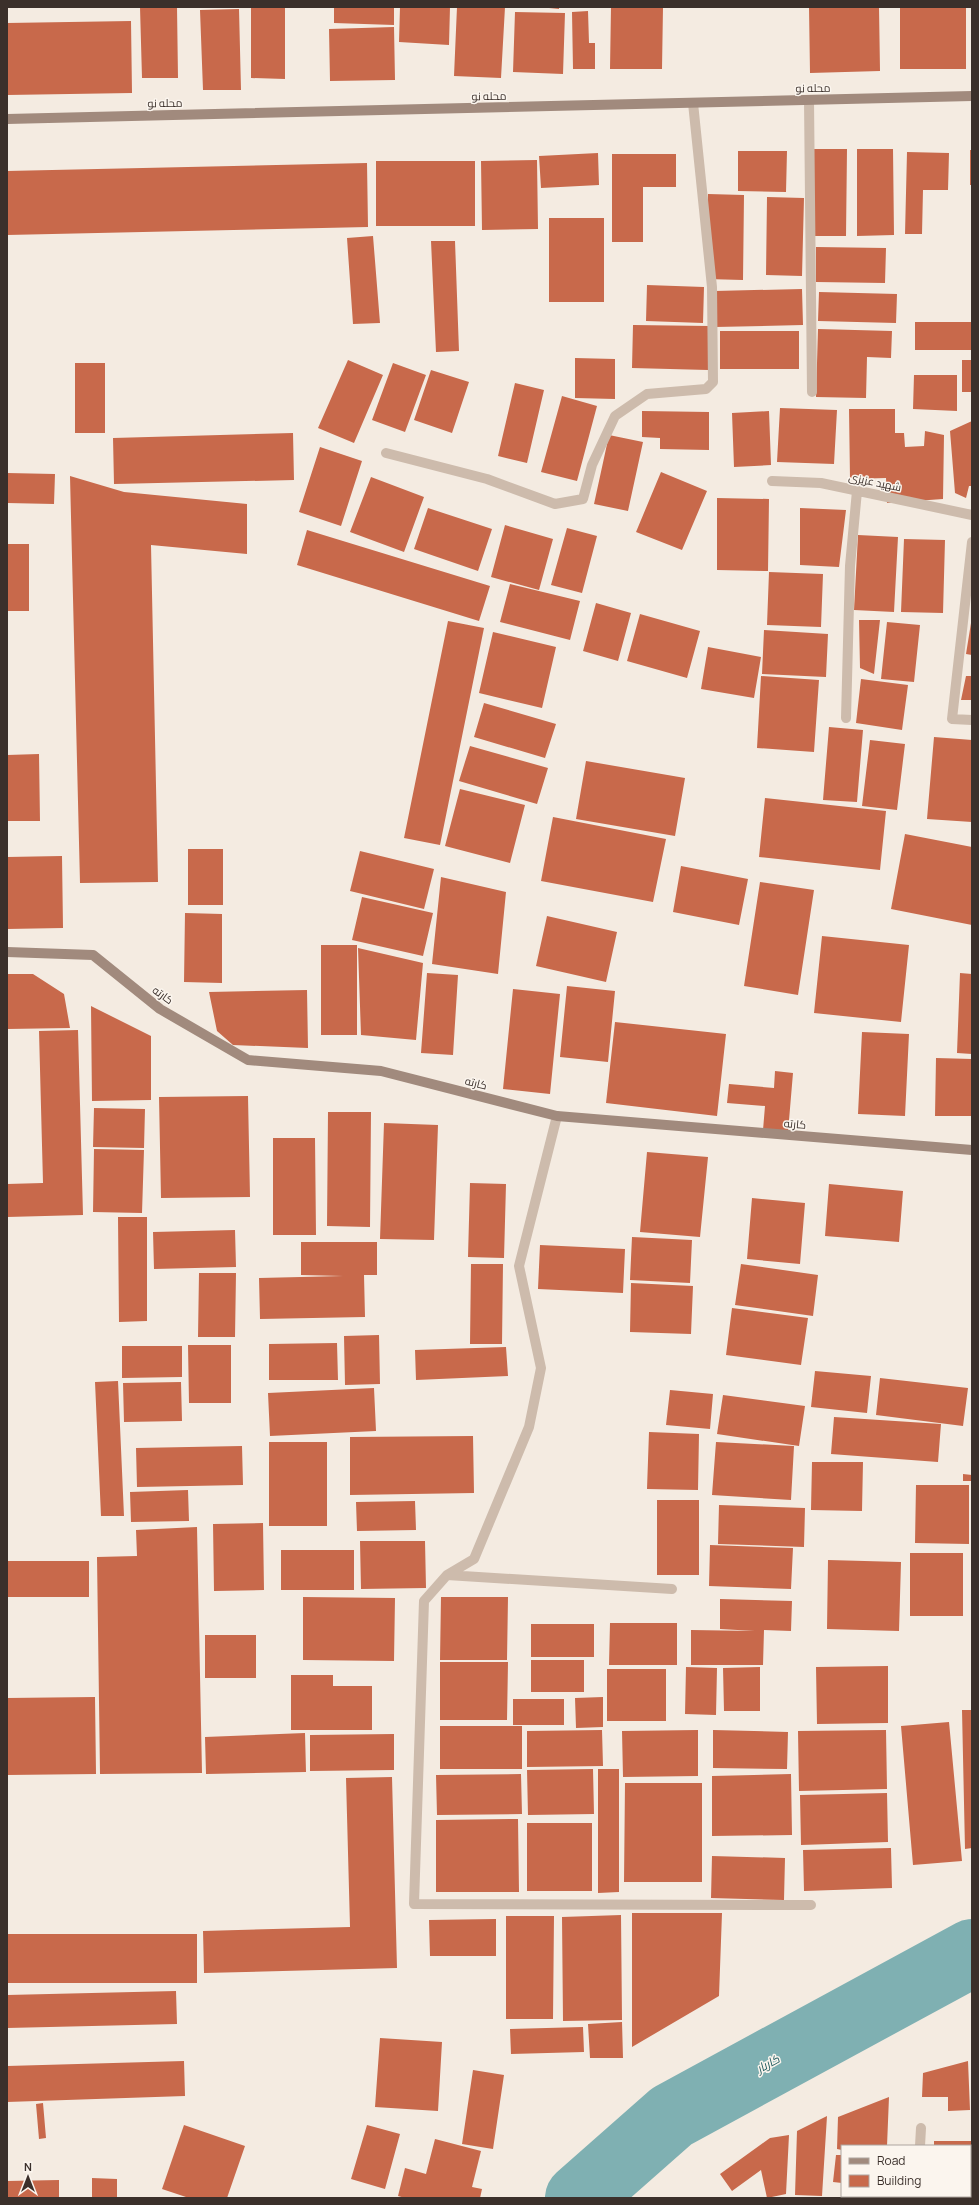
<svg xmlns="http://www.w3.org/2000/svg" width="979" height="2205" font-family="Manrope,Cairo,sans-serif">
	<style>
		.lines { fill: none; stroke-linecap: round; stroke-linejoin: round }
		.river { stroke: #7fb0b2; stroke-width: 68 }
		.building { fill: #c8694b }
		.street { stroke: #cdbbac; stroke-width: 10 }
		.secondary { stroke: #a18a7d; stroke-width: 10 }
		.labels { text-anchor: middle; stroke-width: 3; stroke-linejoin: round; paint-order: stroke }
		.street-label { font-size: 11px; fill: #3b302b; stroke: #fbf5ee }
		.water-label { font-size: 12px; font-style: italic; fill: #1f5a5e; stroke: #fbf5ee }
	</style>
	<rect width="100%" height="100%" fill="#f4ebe1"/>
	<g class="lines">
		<path class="river" d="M579,2198L672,2116L972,1953"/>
	</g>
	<path class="building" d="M140,7H177L178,78H142Z
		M251,7H285V79L251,78Z
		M334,7H394V25L334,23Z
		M400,7H450L449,45L399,42Z
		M457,7H505L501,78L454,76Z
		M549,7H559V9L549,8Z
		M611,7H663L662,69H610Z
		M809,7H879L880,71L810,73Z
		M900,7H966V69H900Z
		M239,9L241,90H203L200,10Z
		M588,11L589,43H595V69H573L572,12Z
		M515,12L565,13L563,74L513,72Z
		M131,21L132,93L7,95V23Z
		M394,27L395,80L330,81L329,29Z
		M808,149H847L846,236H808Z
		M857,149H893L894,235L857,236Z
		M970,150H972V185H970Z
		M738,151H787L786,192L738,191Z
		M907,152L949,153L948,190H923L922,234H905Z
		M598,153L599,185L541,188L539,156Z
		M612,154H676V187H643V242H612Z
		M537,160L538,229L482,230L481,161Z
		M376,161H475V226H376Z
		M367,163L368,227L7,235V171Z
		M708,194L744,195L743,280L707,279Z
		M767,197L804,198L802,276L766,275Z
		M549,218H604V302H549Z
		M373,236L380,323L353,324L347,238Z
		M431,241H455L459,351L436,352Z
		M816,247L886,248L885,283L816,282Z
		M647,285L704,287L703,323L646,321Z
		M802,289L803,325L715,327V291Z
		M819,292L897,294L896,323L818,321Z
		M915,322H972V350H915Z
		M633,325L709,326L708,370L632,368Z
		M818,329L892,331L891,358L867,357L866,398L816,397Z
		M720,331H799V369H720Z
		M575,358L615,359V399L575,398Z
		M348,360L383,375L354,443L318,428Z
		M962,360H972V392H962Z
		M75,363H105V433H75Z
		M393,363L426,375L405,432L372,420Z
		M431,370L469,382L452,433L414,420Z
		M914,375H957V411L913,409Z
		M515,383L544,390L527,463L498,456Z
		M562,396L597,406L577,481L541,472Z
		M780,408L837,410L834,464L777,462Z
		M849,409H895V433H904L905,447L924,446L925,431L944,435L943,499L887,503L886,478L850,479Z
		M642,411L709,412V450L660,449V438L642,437Z
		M769,411L771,465L734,467L732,413Z
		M972,421V486H969L966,498L955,493L950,431Z
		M293,433L294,480L114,484L113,438Z
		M609,435L643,442L628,511L594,504Z
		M320,447L362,461L341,526L299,512Z
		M661,472L707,491L682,550L636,532Z
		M7,473L55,474L54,504L7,503Z
		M70,476L124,492L247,504V554L151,545L158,882L80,883Z
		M371,477L424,497L404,552L350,532Z
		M717,498L769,499L768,571L717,570Z
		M428,508L492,529L478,571L414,549Z
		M800,508L846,510L839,567L800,565Z
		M505,525L553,539L539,590L491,577Z
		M567,528L597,536L582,593L551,585Z
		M307,530L490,586L479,621L297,565Z
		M858,535L898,537L894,612L854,610Z
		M904,539L945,540L943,613L901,612Z
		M7,544H29V611H7Z
		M769,572L823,574L821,627L767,625Z
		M510,584L580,601L570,640L500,622Z
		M596,603L631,613L618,661L583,651Z
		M640,614L700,631L687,678L627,661Z
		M859,620H880L874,674L860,668Z
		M448,621L484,628L440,845L404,838Z
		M887,622L920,625L914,682L881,679Z
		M971,623H972V655L966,654Z
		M764,630L828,634L826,677L762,674Z
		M493,632L556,647L542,708L479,693Z
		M708,647L761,657L754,698L701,689Z
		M761,676L819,680L814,752L757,748Z
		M966,676H972V700H961Z
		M861,679L908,685L902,730L856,723Z
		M484,703L556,724L545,758L474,737Z
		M829,727L863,730L857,802L823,800Z
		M934,737L972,740V822L927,819Z
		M870,740L905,744L897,810L862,806Z
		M470,746L548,768L537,804L459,781Z
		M39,754L40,821H7V755Z
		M586,761L685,778L675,836L576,819Z
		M460,789L525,805L510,863L445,846Z
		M765,798L886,811L880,870L759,857Z
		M553,817L666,839L653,902L541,881Z
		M905,834L972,847V925L891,909Z
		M188,849H223V905H188Z
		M360,851L434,869L424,909L350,891Z
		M62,856L63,928L7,929V857Z
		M681,866L748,879L739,925L673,912Z
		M441,877L506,892L498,974L432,964Z
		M760,882L814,890L798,995L744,986Z
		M362,897L433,913L423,956L352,940Z
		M185,913L222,914V983L184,982Z
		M547,916L617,932L606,982L536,966Z
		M822,936L909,945L901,1022L814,1013Z
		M321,945H357V1035H321Z
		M358,948L423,963L416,1040L361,1035Z
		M427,973L458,975L453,1055L421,1053Z
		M960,973L972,974V1054L957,1053Z
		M7,974H33L64,994L70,1028L7,1029Z
		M567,986L615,991L608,1062L560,1057Z
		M513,989L560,994L550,1094L503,1089Z
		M307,990L308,1048L233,1045L217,1031L209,992Z
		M91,1006L151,1036V1100L92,1101Z
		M615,1022L726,1034L717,1116L606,1103Z
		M78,1030L83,1215L7,1217V1184L43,1183L39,1031Z
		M862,1032L909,1034L905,1116L858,1114Z
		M936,1058L972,1059V1116H935Z
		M775,1071L793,1073L788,1132L763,1130L765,1106L727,1103L729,1084L774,1088Z
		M248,1096L250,1197L161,1198L159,1097Z
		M94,1108L145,1109L144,1148L93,1147Z
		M328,1112H371L370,1227L327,1226Z
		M384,1123L438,1125L434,1240L380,1239Z
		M273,1138H315L316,1235H273Z
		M94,1149L144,1150L142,1213L93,1212Z
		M647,1152L708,1157L700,1237L640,1232Z
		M470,1183L506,1184L504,1258L468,1257Z
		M829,1184L903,1191L899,1242L825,1236Z
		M752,1198L805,1203L800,1264L747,1259Z
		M118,1217H147V1321L119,1322Z
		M235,1230L236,1267L154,1269L153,1232Z
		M632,1237L692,1240L690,1283L630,1280Z
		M301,1242H377V1275H364L365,1317L260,1319L259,1278L343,1276L301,1275Z
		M540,1245L625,1249L623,1293L538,1289Z
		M471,1264H503L502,1344H470Z
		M741,1264L818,1275L813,1316L735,1305Z
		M199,1273H236L235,1337H198Z
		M631,1283L693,1286L691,1334L630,1332Z
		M732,1308L808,1318L801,1365L726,1355Z
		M379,1335L380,1384L345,1385L344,1336Z
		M337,1343L338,1380H269V1344Z
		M188,1345H231V1403H189Z
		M122,1346H182V1377L122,1378Z
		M506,1347L508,1376L416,1380L415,1350Z
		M815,1371L871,1376L867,1413L811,1407Z
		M880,1378L968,1388L963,1426L876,1415Z
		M118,1381L124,1516H101L95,1382Z
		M181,1382L182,1421L124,1422L123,1383Z
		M374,1388L376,1431L270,1436L268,1393Z
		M670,1390L713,1394L710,1429L666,1425Z
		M723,1395L805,1406L799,1446L717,1434Z
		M834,1417L941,1424L938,1462L831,1454Z
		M649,1432L699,1434L698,1490L647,1489Z
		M473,1436L474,1493L350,1495V1437Z
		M269,1442H327V1526H269Z
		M716,1442L794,1446L791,1500L712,1495Z
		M242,1446L243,1485L137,1487L136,1448Z
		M812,1462H863L862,1511L811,1510Z
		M963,1474L972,1475V1481H963Z
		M916,1485H969V1544L915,1543Z
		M188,1490L189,1521L131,1522L130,1492Z
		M657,1500H699V1575H657Z
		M415,1501L416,1530L357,1531L356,1502Z
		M719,1505L805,1508L804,1547L718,1544Z
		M263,1523L264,1590L214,1591L213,1524Z
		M197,1527L202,1773L100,1774L97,1557L137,1556L136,1530Z
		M360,1541H425L426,1588L361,1589Z
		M710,1545L793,1548L791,1589L709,1586Z
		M281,1550H354V1590H281Z
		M910,1553H963V1616H910Z
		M828,1560L901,1562L899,1631L827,1629Z
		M7,1561H89V1597H7Z
		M303,1597L395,1598L394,1661L303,1660Z
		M441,1597H508L507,1660H440Z
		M720,1599L792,1601L791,1631L764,1630L763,1665H691V1630L755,1631L720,1629Z
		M610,1623H677V1665H609Z
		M531,1624H594V1657H531Z
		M205,1635H256V1678H205Z
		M531,1660H584V1692H531Z
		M440,1662H508L507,1720H440Z
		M888,1666V1723L817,1724L816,1667Z
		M686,1667L717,1668L716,1715L685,1714Z
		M760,1667V1711H724L723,1668Z
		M607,1669H666V1721H607Z
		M291,1675H333V1686H372V1730H291Z
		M95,1697L96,1774L7,1775V1698Z
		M603,1697V1727L576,1728L575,1698Z
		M513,1699H564V1725H513Z
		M962,1710H972V1848L965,1849Z
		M949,1722L962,1861L913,1865L901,1726Z
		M440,1726H522V1769H440Z
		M602,1730L603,1766L527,1767V1731Z
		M698,1730V1776L623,1777L622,1731Z
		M713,1730L788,1732L787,1769L713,1768Z
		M886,1730L887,1789L799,1791L798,1731Z
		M305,1733L306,1772L206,1774L205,1737Z
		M394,1734V1770L310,1771V1735Z
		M593,1769L594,1814L528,1815L527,1770Z
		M598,1769H619V1892L598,1893Z
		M521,1774L522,1814L437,1815L436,1775Z
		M791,1774L792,1835L712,1836V1776Z
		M392,1777L397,1968L204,1973L203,1931L350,1927L346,1778Z
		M625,1783H702V1882H624Z
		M887,1793L888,1842L801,1845L800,1795Z
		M518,1819L519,1892H436V1820Z
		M527,1823H592V1891H527Z
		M891,1848L892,1888L804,1891L803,1850Z
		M712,1856L785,1858L784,1900L711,1898Z
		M632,1913H722L719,1996L632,2047Z
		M621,1915L622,2020L563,2021L562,1917Z
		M506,1916H554L553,2019H506Z
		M496,1919V1956H430L429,1920Z
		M7,1934H197V1983H7Z
		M176,1991L177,2024L7,2028V1995Z
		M622,2022L623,2058H590L588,2024Z
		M583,2027L584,2052L511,2054L510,2029Z
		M380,2038L442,2042L438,2111L375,2107Z
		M184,2061L185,2096L7,2102V2066Z
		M968,2061L970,2110L948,2111V2097H922L923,2073Z
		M473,2070L504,2075L493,2149L462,2144Z
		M889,2097L887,2146H842V2150L837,2149L838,2117Z
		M43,2103L46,2138L39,2139L36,2104Z
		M827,2116L822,2196L795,2195L797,2131Z
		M184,2125L245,2146L227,2198H189L162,2189Z
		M367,2125L400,2134L385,2189L351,2179Z
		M789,2135L786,2194L767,2198L761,2170L732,2191L720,2174L770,2138Z
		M435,2139L481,2151L472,2187L482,2189L480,2198H405L398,2196L405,2168L426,2174Z
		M934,2141H972V2172H970V2146H934Z
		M836,2155H842V2183L833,2182Z
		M92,2178L117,2179V2198H92Z
		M59,2180V2198H7V2181Z
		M945,2196H965V2198H945Z"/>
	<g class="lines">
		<path class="street" d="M809,100L812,392
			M386,453L487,479L555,504L583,499L592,465L615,416L647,394L706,389L713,382L712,287L693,103
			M772,481L821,483L972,515
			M972,542L952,719L972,720
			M846,718L850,566L857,491
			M557,1116L519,1266L541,1368L529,1427L474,1559L447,1575L424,1601L414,1904L811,1905
			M447,1575L672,1589
			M920,2146L921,2128
			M918,2198V2196"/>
		<path class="secondary" d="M7,119L972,96
			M7,952L93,955L160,1009L248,1060L381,1071L557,1116L972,1150"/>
	</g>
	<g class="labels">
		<g class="street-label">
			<text transform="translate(813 88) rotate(-1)" y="4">محله نو</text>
			<text transform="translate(489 96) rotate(-1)" y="4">محله نو</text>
			<text transform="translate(165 103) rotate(-1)" y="4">محله نو</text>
			<text transform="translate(875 482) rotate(12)" y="4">شهید عزیزی</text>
			<text transform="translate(163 995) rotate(36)" y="4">کارته</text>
			<text transform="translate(476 1083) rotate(14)" y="4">کارته</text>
			<text transform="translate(795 1124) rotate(5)" y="4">کارته</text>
		</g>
		<g class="water-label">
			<text transform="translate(768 2064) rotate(-29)" y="4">کاربار</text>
		</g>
	</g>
	<rect width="979" height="2205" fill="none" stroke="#3b302b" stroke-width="16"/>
	<rect x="841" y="2145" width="130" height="52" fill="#fbf5ee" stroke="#aea6a0"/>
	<rect x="849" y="2158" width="20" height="6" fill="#a18a7d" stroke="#aea6a0"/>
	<text x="877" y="2165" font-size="12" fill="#3b302b">Road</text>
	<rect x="849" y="2175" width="20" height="12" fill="#c8694b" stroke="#aea6a0"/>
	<text x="877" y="2185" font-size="12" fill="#3b302b">Building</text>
	<g transform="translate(28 2177)" stroke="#fbf5ee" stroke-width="3" paint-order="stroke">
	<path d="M0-3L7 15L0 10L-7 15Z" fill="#3b302b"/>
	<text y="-6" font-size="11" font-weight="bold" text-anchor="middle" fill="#3b302b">N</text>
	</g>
</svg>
